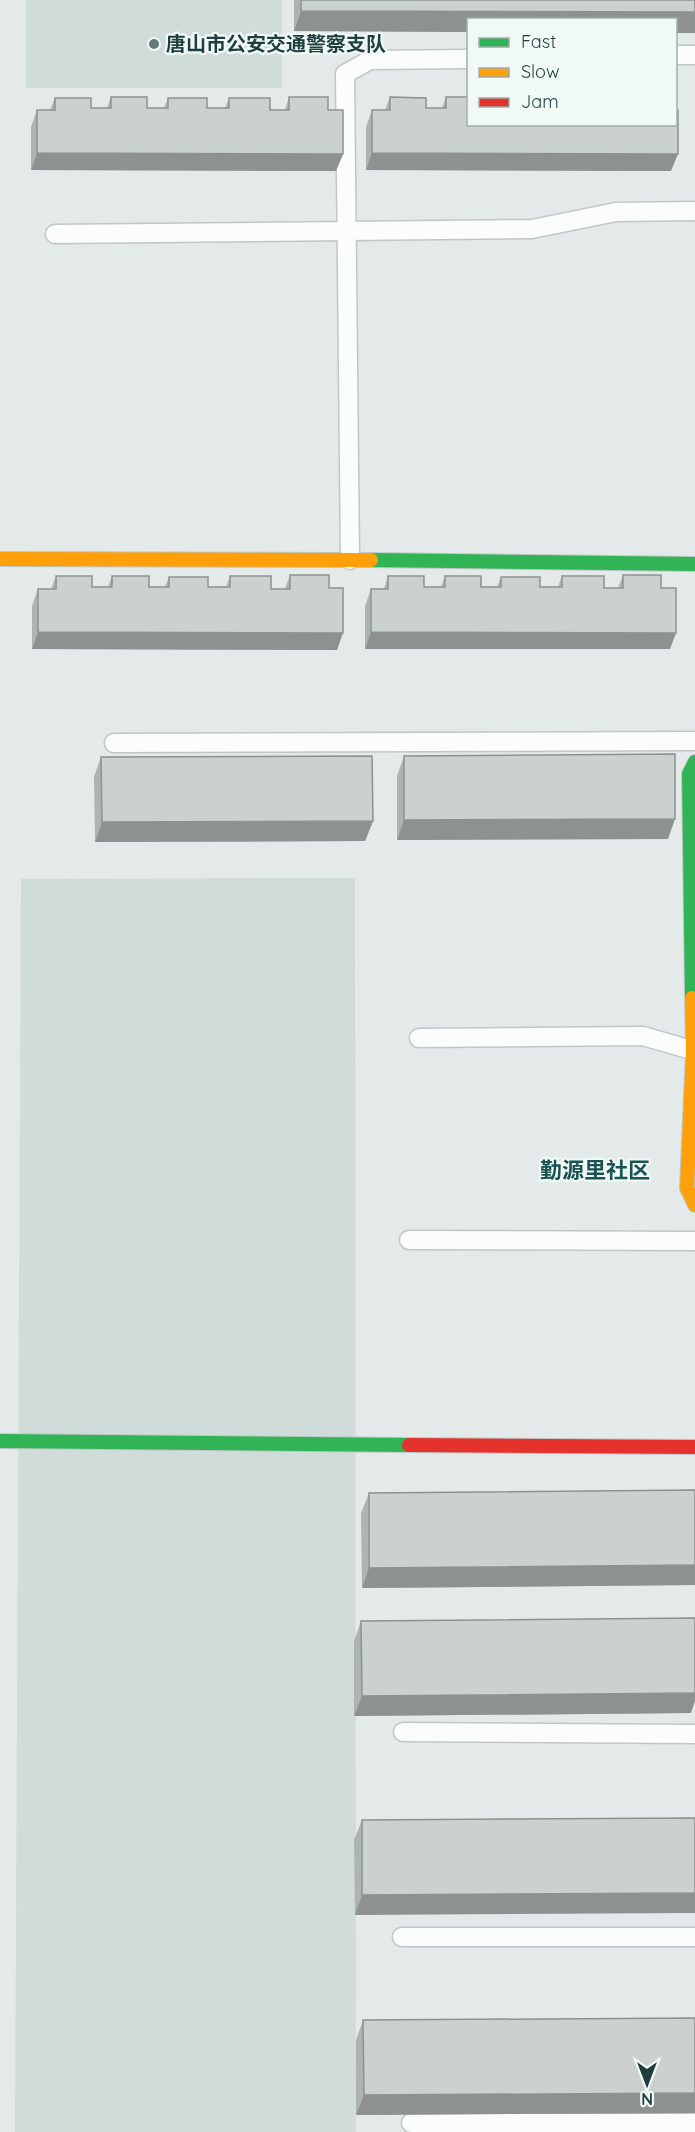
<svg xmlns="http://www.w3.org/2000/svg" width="695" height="2132" font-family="Quicksand,'Noto Sans SC',sans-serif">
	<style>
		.built { fill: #d0dcda }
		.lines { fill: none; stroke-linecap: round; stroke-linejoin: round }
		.lane-casing { stroke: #c0c7c6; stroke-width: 21 }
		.fast-casing { stroke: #bec8c6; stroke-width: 16 }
		.slow-casing { stroke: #bec8c6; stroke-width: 16 }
		.jam-casing { stroke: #bec8c6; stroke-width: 16 }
		.lane { stroke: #fbfcfc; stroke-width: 18 }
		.fast { stroke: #30b455; stroke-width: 14 }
		.slow { stroke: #ff9f0a; stroke-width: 14 }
		.jam { stroke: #e5322d; stroke-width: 14 }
		.wall { fill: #aeb4b2 }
		.shaded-wall { fill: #8d9291 }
		.building { fill: #cad1cf; stroke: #8d9291; stroke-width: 1.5 }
		.poi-dot { fill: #647b7a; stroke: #f1f9f7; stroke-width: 2 }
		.labels { text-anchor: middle; stroke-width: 4.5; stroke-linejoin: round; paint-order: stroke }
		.poi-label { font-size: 20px; font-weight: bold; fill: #1f3f3e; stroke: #f1f9f7; text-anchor: start }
		.quarter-label { font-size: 22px; font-weight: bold; fill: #195352; stroke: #f1f9f7 }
	</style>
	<rect width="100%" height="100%" fill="#e3eae9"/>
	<path class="built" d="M26,0H282V88H26Z
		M355,878L356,2132H15L21,879Z"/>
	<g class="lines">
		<g class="lane-casing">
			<path id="lane" d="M676,55H695
				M55,234L532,229L616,212L695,211
				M350,560L345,74L370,60L468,59
				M114,743L695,741
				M419,1038L643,1036L695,1051
				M409,1240L695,1241
				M403,1732L695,1734
				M402,1937H695
				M411,2123H695"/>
		</g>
		<g class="fast-casing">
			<path id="fast" d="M371,560L695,564
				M692,998L689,774L695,762
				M0,1441L409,1445"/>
		</g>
		<g class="slow-casing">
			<path id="slow" d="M0,559L371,560
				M692,998L693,1051L687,1188L695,1205"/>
		</g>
		<g class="jam-casing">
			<path id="jam" d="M409,1445L695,1447"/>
		</g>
		<use href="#lane" class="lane"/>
		<use href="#fast" class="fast"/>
		<use href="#slow" class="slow"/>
		<use href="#jam" class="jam"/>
	</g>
	<path class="wall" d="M294,0H695V33H675V20H468V32L294,31Z
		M111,97L147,108H164L168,98L207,108H225L229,98L270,110H285L289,97L328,110L343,154L336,171L31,170V127L37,110H50L55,98L91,108H107Z
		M390,97L426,108H442L446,97L468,124L671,171L366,170V127L372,110H385Z
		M290,575L329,588L337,650L32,649V606L38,589H51L56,576L92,587H108L112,576L149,587H165L169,577L208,587H226L230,576L271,589H285Z
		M623,575L661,588L670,649H365V606L371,589H384L388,576L424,587H441L445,576L481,587H497L501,577L540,587H558L562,576L604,588H618Z
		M404,756L668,839L397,840V776Z
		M101,757L373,821L365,841L95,842L94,777Z
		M695,1490V1585L362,1588L361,1513L369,1493Z
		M361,1621L691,1713L354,1716V1641Z
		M695,1818L355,1915L354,1840L362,1820Z
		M695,2018V2113L356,2115V2040L363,2020Z"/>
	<path class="shaded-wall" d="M301,11L695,12V33H675V20H468V32L294,31Z
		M37,153L343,154L336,171L31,170Z
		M372,153L678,154L671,171L366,170Z
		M38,632L343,633L337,650L32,649Z
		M371,632L676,633L670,649H365Z
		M675,819L668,839L397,840L404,820Z
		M373,821L365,841L95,842L102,822Z
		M695,1565V1585L362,1588L369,1568Z
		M695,1693V1701L691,1713L354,1716L362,1696Z
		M695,1893V1913L355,1915L362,1895Z
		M695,2093V2113L356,2115L364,2095Z"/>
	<path class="building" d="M301,0H695V12L301,11Z
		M111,97H147V108H168V98H207V108H229V98H270V110H289V97H328V110H343V154L37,153V110H55V98H91V108H111Z
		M390,97L426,98V108H446V97H468V124H675V110H678V154L372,153V110H390Z
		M290,575H329V588H343V633L38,632V589H56V576H92V587H112V576H149V587H169V577H208V587H230V576H271V589H290Z
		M623,575H661V588H676V633L371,632V589H388V576H424V587H445V576H481V587H501V577H540V587H562V576H604V588H623Z
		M675,754V819L404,820V756Z
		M372,756L373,821L102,822L101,757Z
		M695,1490V1565L369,1568V1493Z
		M695,1618V1693L362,1696L361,1621Z
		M695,1818V1893L362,1895V1820Z
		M695,2018V2093L364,2095L363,2020Z"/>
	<circle class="poi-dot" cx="154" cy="44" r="6"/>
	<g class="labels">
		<g class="poi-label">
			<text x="166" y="51">唐山市公安交通警察支队</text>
		</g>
		<g class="quarter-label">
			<text x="595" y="1178">勤源里社区</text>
		</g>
	</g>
	<rect x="467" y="18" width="210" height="108" fill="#f1f9f7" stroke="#9dafad" stroke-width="1.5"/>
	<rect x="479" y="38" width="30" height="9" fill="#30b455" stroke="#9dafad" stroke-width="1.5"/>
	<text x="521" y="48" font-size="18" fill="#1f3f3e">Fast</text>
	<rect x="479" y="68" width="30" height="9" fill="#ff9f0a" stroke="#9dafad" stroke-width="1.5"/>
	<text x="521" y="78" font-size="18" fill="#1f3f3e">Slow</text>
	<rect x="479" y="98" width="30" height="9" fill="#e5322d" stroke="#9dafad" stroke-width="1.5"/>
	<text x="521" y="108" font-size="18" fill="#1f3f3e">Jam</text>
	<g transform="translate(647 2084) rotate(180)" stroke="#f1f9f7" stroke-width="4.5" paint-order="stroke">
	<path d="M0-4.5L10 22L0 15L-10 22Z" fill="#1f3f3e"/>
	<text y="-9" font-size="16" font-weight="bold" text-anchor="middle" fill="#1f3f3e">N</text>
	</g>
</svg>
